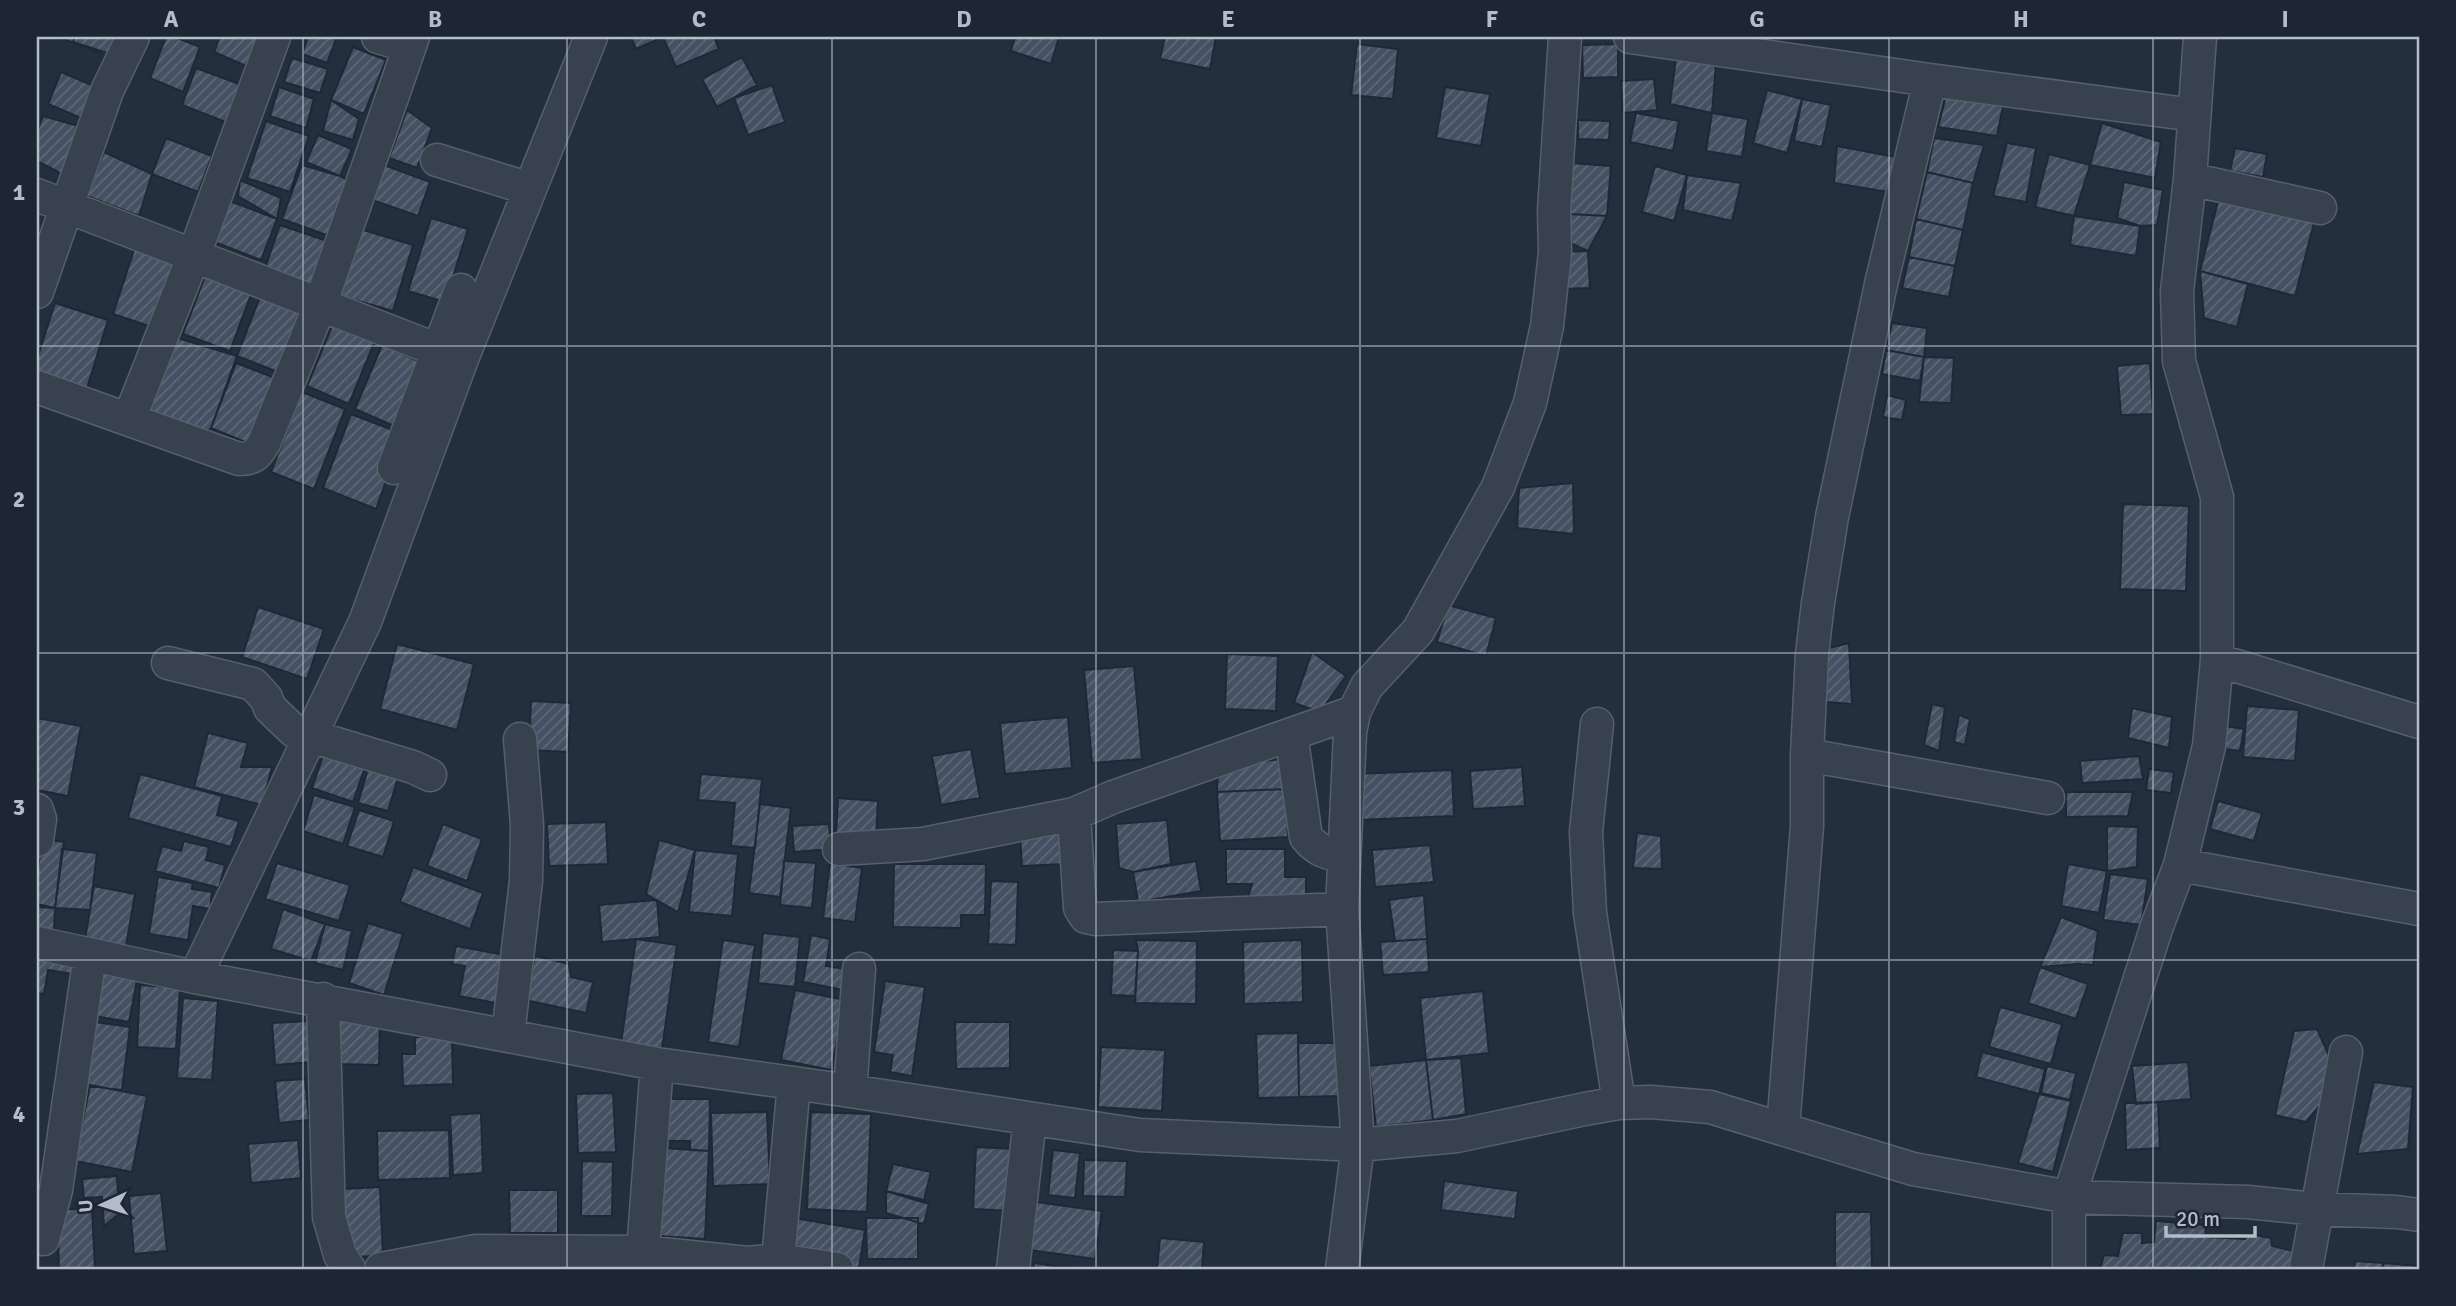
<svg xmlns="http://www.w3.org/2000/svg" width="2456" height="1306" font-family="Signika,sans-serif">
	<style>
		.building { fill: url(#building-hatch); stroke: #1f2835; stroke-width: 2 }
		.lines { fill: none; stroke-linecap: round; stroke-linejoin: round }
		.street-casing { stroke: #565f6c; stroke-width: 35 }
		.street { stroke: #38414e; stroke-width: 32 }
		.grid { fill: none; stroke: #b4bcc9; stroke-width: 2; stroke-opacity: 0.55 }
		.neatline { fill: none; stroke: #b4bcc9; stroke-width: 2.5 }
		.grid-label { font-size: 23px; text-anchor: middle; font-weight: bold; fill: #b4bcc9 }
	</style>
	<defs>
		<pattern id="building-hatch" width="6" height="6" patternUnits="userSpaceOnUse" patternTransform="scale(1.75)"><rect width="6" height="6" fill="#455162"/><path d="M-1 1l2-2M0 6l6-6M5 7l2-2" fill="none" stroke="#5d6877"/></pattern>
	</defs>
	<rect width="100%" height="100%" fill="#242f3e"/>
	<path class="building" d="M58,37H115L108,56Z
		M75,37H123L117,56L73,42Z
		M166,37H175L200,47L183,92L150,78Z
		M220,37H258L246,66L214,52Z
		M308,37H329L336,39L327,63L302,54Z
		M631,37H663L636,49Z
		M663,37H714L719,49L676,67Z
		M1015,37H1059L1051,64L1011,51Z
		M1165,37H1216L1210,69L1160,59Z
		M1357,44L1398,49L1393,99L1351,95Z
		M1618,44V77L1583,78L1582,45Z
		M353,47L386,60L364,114L331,100Z
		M742,57L757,85L717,107L702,79Z
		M292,58L328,69L320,93L284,82Z
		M1676,58L1716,63L1712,113L1670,104Z
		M196,68L242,85L228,123L182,105Z
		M61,72L101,89L88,121L48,104Z
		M1654,79L1657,110L1623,113L1621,81Z
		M772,85L785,122L748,135L734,98Z
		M279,87L314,99L306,128L270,116Z
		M1445,87L1490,94L1481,146L1436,138Z
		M1767,90L1802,99L1787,153L1753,143Z
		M1946,96L2003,106L1997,136L1938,127Z
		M1802,99L1831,105L1822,147L1794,141Z
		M331,100L359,119L353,140L323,131Z
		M407,110L432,128L417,168L389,158Z
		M1636,113L1679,121L1673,151L1630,142Z
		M1712,113L1748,119L1742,157L1706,151Z
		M43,116L82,127L64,175L37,161V132Z
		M1578,120L1610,121L1609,140L1578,139Z
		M266,121L309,136L290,192L247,178Z
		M2102,123L2161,142L2155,178L2090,165Z
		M318,135L352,149L340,176L306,162Z
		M166,138L212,156L198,192L152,174Z
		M1934,138L1984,145L1973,183L1927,172Z
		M2007,143L2036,148L2026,202L1993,196Z
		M1837,146L1901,158L1894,193L1834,183Z
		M2235,148L2267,154L2263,177L2230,171Z
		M104,152L152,174L139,216L87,196Z
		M2049,154L2090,165L2074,216L2035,207Z
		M1572,163L1611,166L1607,216L1569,214Z
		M302,165L340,176L352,183L332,237L282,219Z
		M384,165L430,182L418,216L372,200Z
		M1655,166L1687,175L1674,221L1642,212Z
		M1927,172L1973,183L1963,230L1916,219Z
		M1687,175L1741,183L1732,221L1683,210Z
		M240,180L281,198L277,219L238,196Z
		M2124,182L2163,190L2157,225L2140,226L2117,218Z
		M2220,194L2315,219L2295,296L2200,271Z
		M227,200L277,219L261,260L212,241Z
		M1569,214L1607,216L1588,251L1568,242Z
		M2074,216L2140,226L2136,256L2070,245Z
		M431,218L468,229L445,302L408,291Z
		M1916,219L1963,230L1955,266L1909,257Z
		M280,225L330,242L315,286L265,268Z
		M357,228L413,245L393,311L337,295Z
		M135,247L177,261L155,328L113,314Z
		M1588,251L1590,288L1561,289L1559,252Z
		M1909,257L1955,266L1949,297L1902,288Z
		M207,271L253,289L230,351L183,334Z
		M2200,271L2248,284L2237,327L2204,318Z
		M262,292L307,310L283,374L237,356Z
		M55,303L108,320L87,388L37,372V359Z
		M335,319L377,336L349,404L307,386Z
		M1892,323L1927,328L1924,357L1886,350Z
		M174,337L237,356L211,428L205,435L147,414Z
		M382,345L428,365L401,429L355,409Z
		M1886,350L1924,357L1920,381L1882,374Z
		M1924,357L1954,358L1951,403L1919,402Z
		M236,363L280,380L255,446L211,428Z
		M2150,363L2153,414L2121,415L2117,366Z
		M302,392L345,409L314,489L271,472Z
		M1887,395L1906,400L1902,420L1883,417Z
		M351,414L403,434L376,509L323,488Z
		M1573,483L1574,534L1517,528L1519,488Z
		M2123,504L2189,506L2186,591L2120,589Z
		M1448,605L1496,618L1486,656L1437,642Z
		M258,607L324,629L307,679L242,657Z
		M1849,643L1852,704L1826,702L1825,649Z
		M397,644L474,664L457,730L380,709Z
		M1312,652L1346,676L1320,712L1294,703Z
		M1227,654L1278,656L1276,711L1225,709Z
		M1134,666L1142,759L1092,763L1084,670Z
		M531,701L571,703L568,752L529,750Z
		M1932,704L1945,707L1939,751L1924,745Z
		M2247,706L2299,710L2295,761L2243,757Z
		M2132,708L2172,717L2169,748L2128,738Z
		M1959,715L1970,719L1965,745L1954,742Z
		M1068,717L1072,768L1005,774L1000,723Z
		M37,718L81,726L68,796L37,790Z
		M2219,725L2244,729L2240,751L2217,748Z
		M208,733L248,743L241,767H272L262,805L194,787Z
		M971,749L980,798L941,805L932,756Z
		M325,750L366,764L353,802L312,788Z
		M2139,756L2143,779L2082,783L2080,761Z
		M1284,759L1286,789L1217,792L1218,765Z
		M370,762L400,771L388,811L358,803Z
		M1522,767L1525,806L1473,809L1470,771Z
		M2149,769L2174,772L2171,793L2146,790Z
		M1452,770L1454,816L1357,820L1355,774Z
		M140,774L222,796L217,815L239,821L231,847L128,818Z
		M701,774L762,779L755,848L731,846L735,803L698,800Z
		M1286,789L1288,837L1220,841L1217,792Z
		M2066,792H2133L2128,816L2066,817Z
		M314,795L355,807L343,844L303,831Z
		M838,798L878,801L876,837L836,834Z
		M2218,801L2262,813L2254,841L2210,829Z
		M760,804L791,808L780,897L749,893Z
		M359,810L394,821L383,857L347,846Z
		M1167,820L1171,864L1133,872L1119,868L1116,824Z
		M606,822L608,864L549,866L547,824Z
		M443,824L482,839L467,881L427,866Z
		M829,824L831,849L794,852L792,826Z
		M2107,826L2138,827L2137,867L2107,871Z
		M1064,833L1065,864L1022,866L1020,836Z
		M1637,833L1661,836L1662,869L1633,868Z
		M42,839L64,842L55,908L37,904V876Z
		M659,840L695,850L678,912L646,894Z
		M184,841L209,847L206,860L225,865L219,888L155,871L162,846L181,851Z
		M1430,845L1434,882L1375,887L1372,850Z
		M62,849L97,853L90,910L55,908Z
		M1226,849H1285V877H1306V900L1247,901L1252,884H1226Z
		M695,850L738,854L732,916L689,912Z
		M784,861L816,863L812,908L780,905Z
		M1196,861L1201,891L1138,902L1133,872Z
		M277,863L350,885L339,921L265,899Z
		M830,863L862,868L855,922L823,918Z
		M894,864H986L985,915H961V928L893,927Z
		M2068,864L2107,871L2099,913L2061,906Z
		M413,867L483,893L470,929L400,902Z
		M2110,874L2148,879L2141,925L2103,920Z
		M158,877L193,883L192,889L212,892L210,909L193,906L188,940L149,934Z
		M991,881L1018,882L1016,945L988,944Z
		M94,886L135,894L126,946L85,939Z
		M1424,895L1427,939L1395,941L1389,900Z
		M657,900L660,937L602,942L599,905Z
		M37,907L55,908L54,930L37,929Z
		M283,909L325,924L311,961L271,949Z
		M2061,917L2098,931L2093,965L2079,964L2040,967Z
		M368,923L403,934L384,995L349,983Z
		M325,924L352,931L343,970L315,963Z
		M763,933L800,937L795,987L758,983Z
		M811,935L830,939L826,966L852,970L854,992L803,982Z
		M636,939L677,945L662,1049L621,1043Z
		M1427,939L1429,972L1383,975L1380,942Z
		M723,940L755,945L739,1047L708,1042Z
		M1136,940L1197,941L1196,1004L1135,1003L1138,951Z
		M1302,940L1303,1002L1244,1004L1243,942Z
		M456,946L516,957L506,1005L459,996L465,966L452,964Z
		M1113,950L1138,951L1135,996L1111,995Z
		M37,954L82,962L79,975L48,970L44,994L37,993Z
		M535,956L569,964L571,977L593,982L586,1013L525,1000Z
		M92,966L138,975L129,1022L83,1014Z
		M2040,967L2088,984L2076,1019L2028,1003Z
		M885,981L925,987L912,1076L890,1072L893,1055L874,1052Z
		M140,985L180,988L176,1049L137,1047Z
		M795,990L845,1000L831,1070L781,1060Z
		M1483,991L1489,1053L1426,1060L1420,998Z
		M183,998L218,1001L212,1080L177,1078Z
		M2000,1007L2062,1024L2051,1064L1989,1047Z
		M338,1015L380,1016L379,1065L337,1064Z
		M88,1021L130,1027L122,1090L80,1085Z
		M310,1021L313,1062L275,1065L272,1023Z
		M955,1022H1010V1068L956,1069Z
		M2317,1029L2331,1060L2321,1104L2306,1122L2275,1115L2294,1031Z
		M1298,1033L1299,1097L1258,1098L1256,1034Z
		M452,1036L453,1084L403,1086L402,1054H415V1037Z
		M1298,1043H1341V1096L1299,1097Z
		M1101,1047L1165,1050L1162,1111L1098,1107Z
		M1982,1052L2045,1069L2039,1094L1976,1077Z
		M1461,1058L1466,1114L1433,1120L1426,1060Z
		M1426,1060L1433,1120L1376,1127L1369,1066Z
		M2188,1062L2191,1099L2136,1104L2132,1066Z
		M2047,1066L2076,1073L2070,1100L2041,1093Z
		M305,1079L309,1120L279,1123L275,1081Z
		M2374,1082L2413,1087L2408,1149L2357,1154Z
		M90,1085L147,1096L132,1172L75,1161Z
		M613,1093L616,1152L578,1153L576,1094Z
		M2039,1094L2071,1101L2053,1172L2018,1163Z
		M663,1099H710L709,1151L690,1150V1141H663Z
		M2158,1102L2160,1148L2126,1150L2125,1103Z
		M767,1112L770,1184L713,1186L711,1113Z
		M811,1112L871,1114L867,1212L807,1209Z
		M481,1113L483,1173L453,1175L450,1115Z
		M449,1130L450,1178L378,1180L377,1131Z
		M298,1140L301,1178L251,1183L248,1144Z
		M976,1147L1016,1149L1013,1211L973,1209Z
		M663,1148L709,1151L705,1239L658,1236Z
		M1053,1150L1080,1153L1075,1198L1048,1195Z
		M1084,1160L1127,1161L1125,1197L1083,1196Z
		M582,1161L613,1162L612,1216H581Z
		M893,1164L931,1172L924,1200L886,1191Z
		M117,1176L119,1214L104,1226L102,1197L84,1198L82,1179Z
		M1444,1181L1518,1191L1515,1219L1441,1210Z
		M380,1187L383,1256L346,1257L343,1189Z
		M509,1190H558V1233H510Z
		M886,1191L929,1204L924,1224L886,1213Z
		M161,1193L167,1251L134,1254L129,1196Z
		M1036,1202L1102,1211L1095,1259L1029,1250Z
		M92,1208L95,1269H59L57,1210Z
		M1835,1212H1871L1872,1269H1835Z
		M794,1218L865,1230L859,1268L787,1255Z
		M866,1218H918V1259H867Z
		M2156,1221L2205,1225L2206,1237L2245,1239L2250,1234L2271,1238L2272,1246L2293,1251L2292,1269H2100L2104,1255L2118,1256L2123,1233H2142V1243L2154,1242Z
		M1160,1238L1204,1242L1202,1269H1157Z
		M2355,1261L2383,1263V1269H2354Z
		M1034,1263L1076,1269H1033Z
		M2383,1263L2419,1266V1269H2383Z"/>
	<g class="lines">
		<g class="street-casing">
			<path id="street" d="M378,37L410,46
				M1565,37L1554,210L1555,252L1547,326L1530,403L1498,487L1418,631L1367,686L1354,712L1350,733L1342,909L1358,1145L1457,1136L1585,1109L1619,1103L1651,1102L1710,1107L1913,1169L2069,1197V1269
				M1630,37L1930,80L2194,115
				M2200,37L2190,179L2177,291L2179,361L2217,497V660L2209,746L2180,865L2157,926L2069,1197L2248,1202L2315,1209L2397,1212L2419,1215
				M437,160L530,189
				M2190,179L2320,208
				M37,195L438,350
				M37,292L107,91L133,37
				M37,387L239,459C253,459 257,455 264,443L320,305L413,37
				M129,419L194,255L274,37
				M394,468L461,290
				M2217,660L2419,722
				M168,663L253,684L266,698L270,708L294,731L413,767L430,775
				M1597,724L1586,832L1590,913L1619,1103
				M1291,734L1306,837C1318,851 1327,854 1344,855
				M1807,755L2048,798
				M37,810L40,819L37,840
				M839,849L923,844L1074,814
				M2180,865L2419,909
				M1342,909L1095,919L1086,917L1080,908L1074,814L1113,797L1354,712
				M37,943L195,977L365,622L462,359L591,37
				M195,977L657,1064L850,1091L1140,1135L1358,1145L1342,1269
				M323,999L329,1217L340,1255L349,1269
				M508,1035L526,881L527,825L520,739
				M850,1091L859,969
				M1783,1128L1807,826V755L1812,654L1818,603L1832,517L1881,284L1930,80
				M43,1239L56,1190L90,955
				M643,1252L657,1064
				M778,1260L794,1083
				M381,1269L476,1251L643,1252L748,1263L778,1260L837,1269
				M1013,1269L1030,1119
				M2306,1269L2346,1052"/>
		</g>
		<use href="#street" class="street"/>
	</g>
	<path class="grid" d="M303,37V1269M567,37V1269M832,37V1269M1096,37V1269M1360,37V1269M1624,37V1269M1889,37V1269M2153,37V1269M37,346H2419M37,653H2419M37,960H2419"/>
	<rect width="2456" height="1306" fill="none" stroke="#1d2633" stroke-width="77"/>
	<g transform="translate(102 1205) rotate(266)" stroke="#1d2633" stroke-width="5" paint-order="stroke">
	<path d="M0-5L12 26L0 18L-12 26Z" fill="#b4bcc9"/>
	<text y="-10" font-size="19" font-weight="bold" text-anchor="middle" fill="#b4bcc9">U</text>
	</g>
	<path d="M2166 1226v10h89v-10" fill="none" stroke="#b4bcc9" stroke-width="3.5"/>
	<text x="2176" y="1226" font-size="21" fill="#b4bcc9" stroke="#1d2633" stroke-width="5" paint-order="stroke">20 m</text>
	<rect x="38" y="38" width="2380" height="1230" class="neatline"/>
	<g class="grid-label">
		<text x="171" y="27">A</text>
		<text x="435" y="27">B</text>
		<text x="699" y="27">C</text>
		<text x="964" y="27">D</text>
		<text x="1228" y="27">E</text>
		<text x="1492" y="27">F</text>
		<text x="1757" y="27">G</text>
		<text x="2021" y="27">H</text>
		<text x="2285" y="27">I</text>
		<text x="19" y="200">1</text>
		<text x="19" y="507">2</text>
		<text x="19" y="815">3</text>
		<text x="19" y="1122">4</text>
	</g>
</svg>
